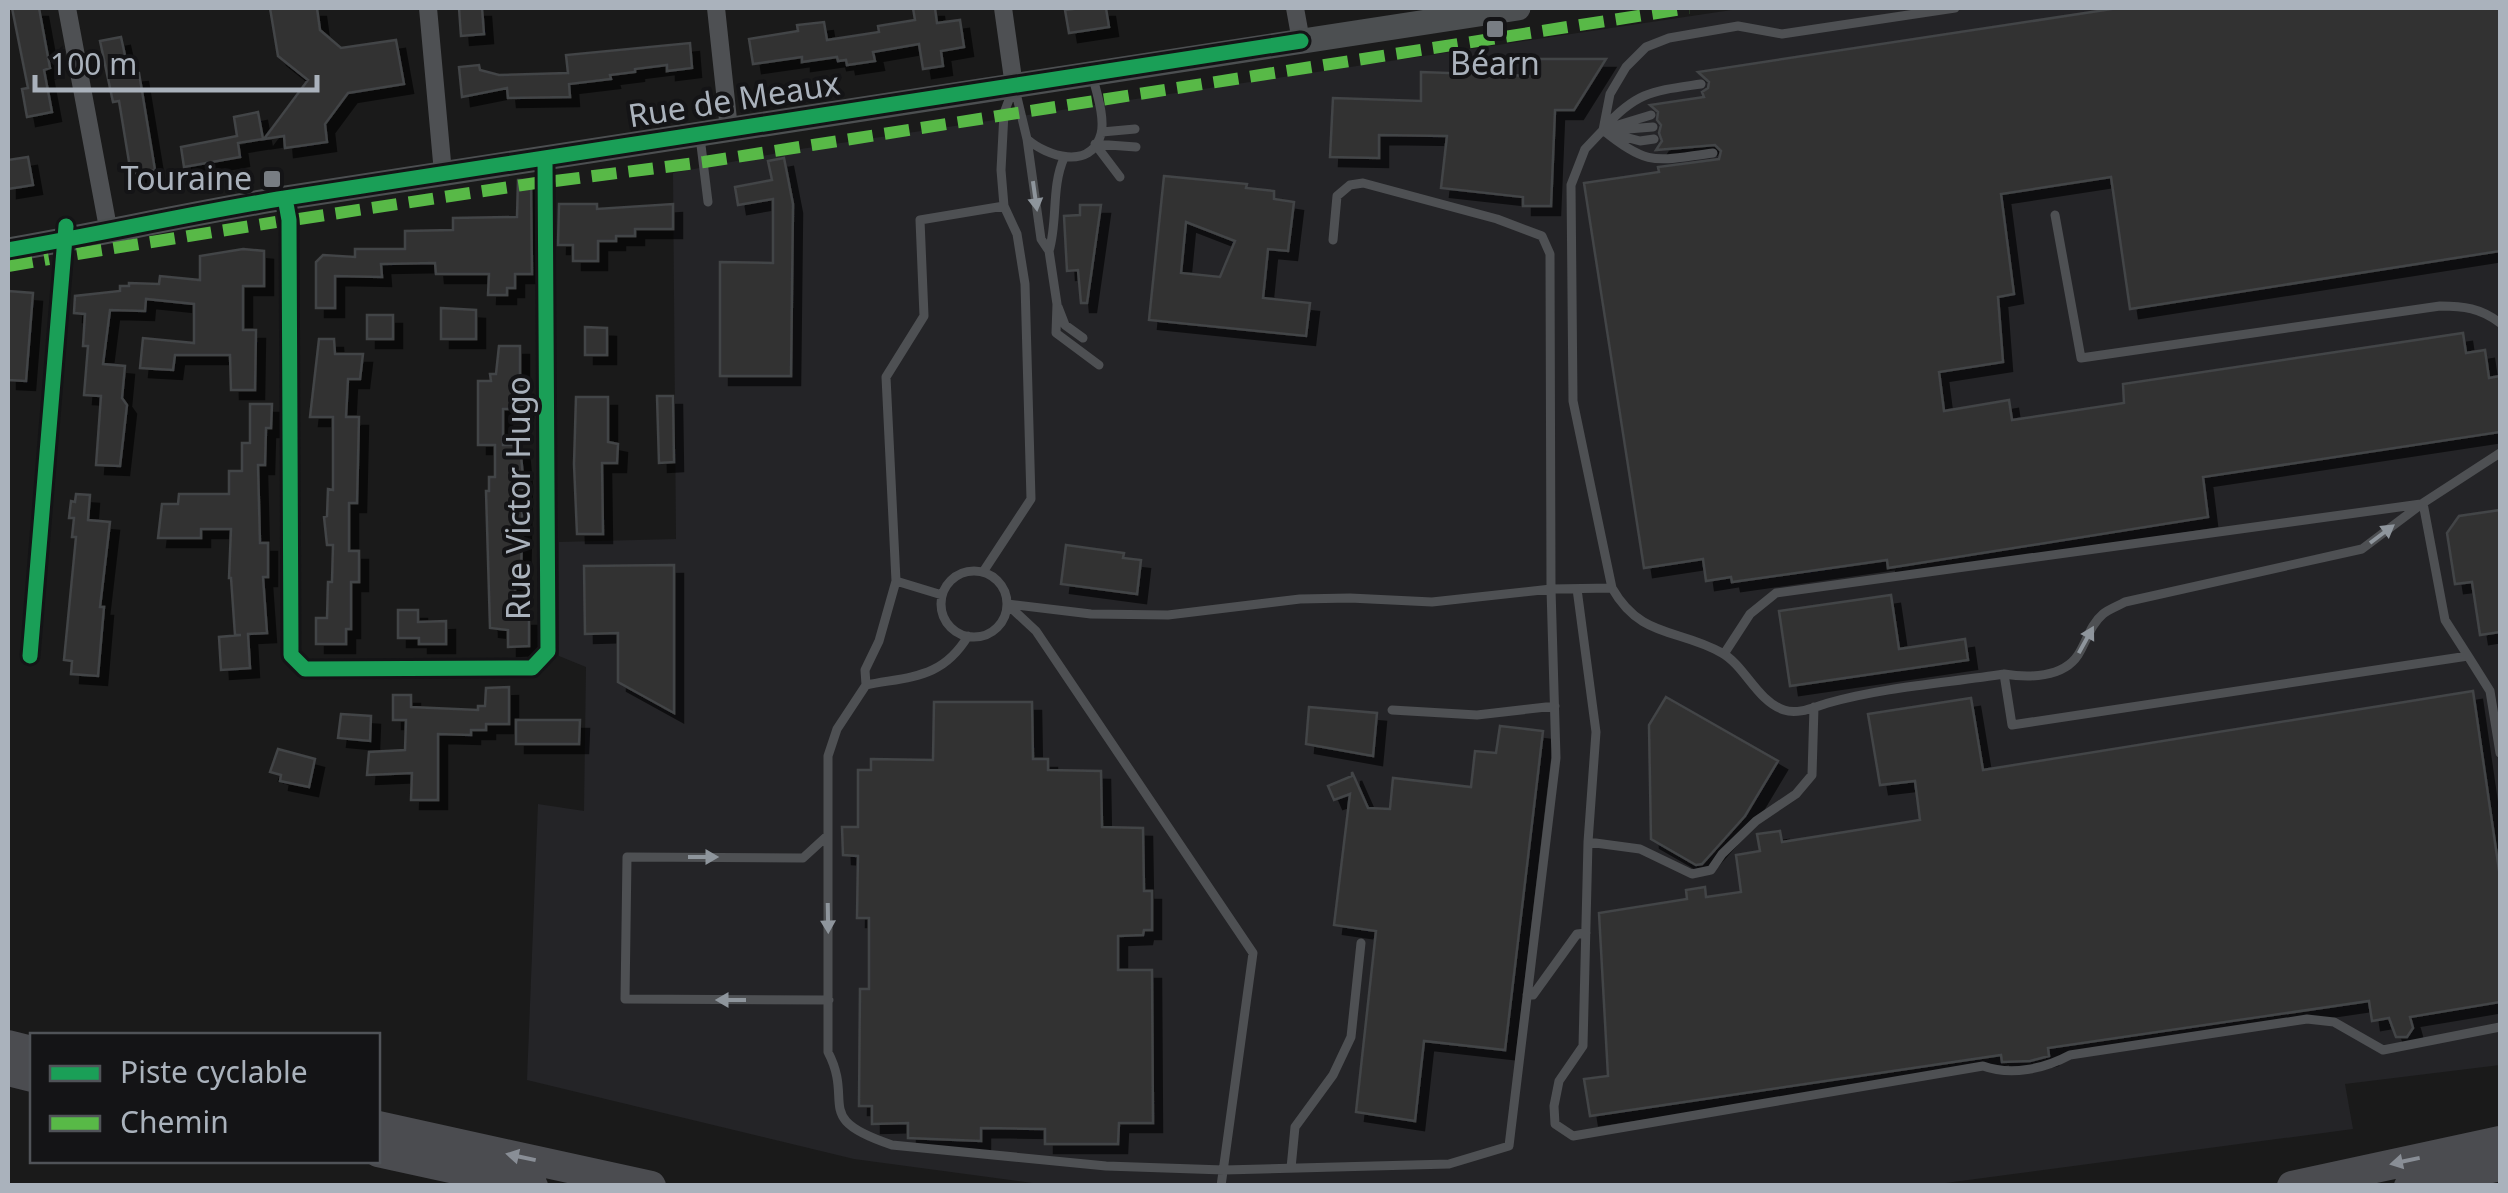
<svg xmlns="http://www.w3.org/2000/svg" width="2508" height="1193" font-family="'Noto Sans',sans-serif">
	<style>
		.built { fill: #242427 }
		.building { fill: #323233; stroke: #434446; stroke-width: 2.5; fill-rule: evenodd; filter: url(#shadow) }
		.lines { fill: none; stroke-linecap: round; stroke-linejoin: round }
		.service { stroke: #4e5053; stroke-width: 9 }
		.minor { stroke: #4e5053; stroke-width: 18 }
		.secondary { stroke: #4c4f51; stroke-width: 25 }
		.trunk { stroke: #4b4c50; stroke-width: 30 }
		.quiet { stroke: #58b947; stroke-width: 12; stroke-dasharray: 25 12; stroke-linecap: butt }
		.cycleway-casing { stroke: #141416; stroke-width: 21 }
		.cycleway { stroke: #1a9f57; stroke-width: 15 }
		.oneway { fill: #8e959c }
		.oneway2 { fill: #898e96 }
		.poi-dot { fill: #787d83; stroke: #141416; stroke-width: 4 }
		.labels { text-anchor: middle; stroke-width: 8; stroke-linejoin: round; paint-order: stroke }
		.poi-label { font-size: 32px; fill: #aab2bc; stroke: #141416 }
		.street-label { font-size: 32px; fill: #aab2bc; stroke: #141416 }
	</style>
	<defs>
		<filter id="shadow"><feDropShadow dx="9" dy="9" stdDeviation="0" flood-color="#0009"/></filter>
	</defs>
	<rect width="100%" height="100%" fill="#1a1a1a"/>
	<path class="built" d="M1745,8H2500V1065L2345,1084L2353,1129L1923,1186L1047,1185L854,1159L527,1080L538,804L584,811L586,667L559,656V542L676,539L673,173L794,150Z"/>
	<path class="building" d="M12,8H39L50,68L44,70L52,112L27,117L22,89L28,88Z
		M270,8H317L320,30L341,48L396,40L404,84L348,93L325,124L327,142L285,148L284,136L264,139L308,80L278,56Z
		M459,8H482L484,34L461,36Z
		M913,8H935L937,23L960,20L964,47L941,51L943,66L923,69L919,44L873,52L875,61L847,65L846,60L838,61L837,57L802,62V57L753,64L749,39L798,31L797,25L824,22L827,40L879,32L878,26L915,20Z
		M1081,8H1106L1109,27L1069,33L1065,10Z
		M2118,8H2500V251L2130,309L2111,177L2001,194L2014,294L1998,297L2003,362L1939,372L1944,411L2009,400L2012,420L2124,403L2123,384L2463,333L2466,353L2485,350L2489,378L2500,376V432L2203,477L2208,517L1888,568L1887,560L1732,582L1731,577L1706,581L1703,559L1644,568L1584,183L1659,172L1658,167L1719,159L1721,151L1715,145L1656,150L1662,141L1659,133L1661,125L1657,120L1658,112L1650,105L1704,97L1702,92L1708,88L1709,82L1698,72Z
		M121,37L129,74L139,73L155,170L131,174L119,101L113,102L100,41Z
		M690,43L692,68L667,71V65L635,69V72L610,75L611,79L569,84L570,97L508,98L507,88L462,97L459,67L479,65L480,70L499,75L568,73L566,55Z
		M1532,59H1606L1574,110H1555L1551,206H1523V197L1441,188L1447,136L1379,135V158L1330,157L1333,98L1421,101V72L1532,76Z
		M258,112L263,139L238,143L240,157L184,167L181,147L237,136L234,117Z
		M28,157L33,185L8,189V160Z
		M784,158L793,204L791,376H720V262L773,263V199L738,205L735,187L772,180L768,161Z
		M1164,176L1247,184L1246,188L1274,191V199L1294,202L1288,251L1268,249L1263,298L1310,303L1306,336L1149,320ZM1186,222L1235,241L1220,277L1181,273Z
		M518,180H531L532,274H515V288H507V295H488L489,274H436L435,263L381,264L382,277L335,276V308H316V262L323,255L355,257V249H405V231L453,230V218L517,217Z
		M559,204H597V209L673,204V229H635V236H616V241H598V261H573V245H558Z
		M1080,205H1101L1087,303H1081L1078,270L1067,271L1064,216L1080,215Z
		M243,249L264,251V286H243V330H256L255,390H231L230,355H175L173,370L140,368L143,338L194,343V304L146,299L145,311L110,310L103,364L125,366L122,398L127,405L120,466L96,465L101,396L84,395L88,346H83L85,314L74,313L75,296L120,291V286H129V283L159,284L160,276L200,280V256Z
		M8,291L33,293L26,381L8,380Z
		M441,308L476,310V339H441Z
		M367,315H393V339H367Z
		M585,327L607,328V355H585Z
		M319,339H334L335,354H363L360,379H348L346,417H359L357,503H349V551H359V582H351V629H346V644H316V618H327L328,582H332L333,545H327L324,517L327,516L328,489L333,490V417H310Z
		M499,346H520V386H524V409H503V445H520L523,477L521,580H515V617H529V646L508,647V630L490,628L486,491H489V477H495V445H478V381H491L490,374H496Z
		M657,396H673L674,462L659,463Z
		M576,397H608V442L618,444L617,463H602L603,534H577L574,464Z
		M250,404H272L271,428H266L265,465H258L260,543H268V577H263L267,633L248,634L250,668L221,670L219,637L241,635H235L231,578H229L231,529H201V538H158L162,504H178L179,494H229V471H242V443H250Z
		M76,494L90,495L88,520L110,522L100,607H104L98,676L71,674L72,661L64,660L76,537H72L74,518H69L71,501L75,502Z
		M2500,510V632L2480,635L2472,582L2455,584L2447,533L2459,516Z
		M1066,545L1124,553L1123,558L1141,560L1137,594L1061,584Z
		M674,565V713L618,682V633L585,634L584,566Z
		M1891,595L1899,649L1965,639L1968,660L1790,686L1779,611Z
		M398,610H418V622L446,621V644H419V638H398Z
		M509,687V724H486V730H471V735L438,734V800H411L412,773L367,775L369,752L405,750L406,720H393V695H411V707L478,710V706H485L486,688Z
		M2473,691L2500,877V1002L2410,1017L2413,1028L2407,1037H2396L2389,1018L2372,1021L2369,1001L2048,1048L2049,1056L2030,1061L2002,1062L2001,1055L1590,1116L1584,1079L1608,1076L1599,913L1687,899L1686,890L1705,887L1706,897L1741,892L1736,855L1760,851L1757,834L1780,831L1782,842L1920,820L1915,781L1880,785L1868,714L1971,698L1983,770Z
		M1666,697L1778,761L1745,816L1702,864L1696,865L1651,839L1649,725Z
		M934,702H1032L1033,759H1048V770L1101,771L1102,827L1143,828L1144,891H1152V930H1144L1143,935L1118,936V970H1152L1153,1123H1119L1118,1144H1045V1129L981,1128V1141L908,1138V1123L872,1124V1106H859L860,989H869V918H857L858,856L843,855L842,827H858V770H871V759L933,760Z
		M1309,707L1377,713L1373,756L1306,744Z
		M341,714L371,716L370,741L338,738Z
		M516,720H580L579,744H516Z
		M1500,726L1543,731L1505,1050L1424,1041L1415,1121L1356,1112L1376,931L1334,925L1350,794L1334,800L1328,786L1352,776V772L1368,808L1390,809L1393,778L1471,787L1475,751L1496,753Z
		M278,749L315,759L309,787L280,781L281,775L270,772Z"/>
	<g class="lines">
		<path class="service" d="M1015,89L1027,139L1041,239L1049,251L1057,304L1056,333L1099,365
			M1604,128C1637,91 1654,91 1701,84
			M1605,129L1651,115
			M1603,130C1649,168 1657,160 1713,153
			M1615,130L1653,127
			M1102,132L1135,129
			M1610,133L1640,141L1654,139
			M700,137L708,202
			M1027,139C1046,156 1091,171 1101,134C1105,118 1097,94 1093,78
			M1095,144L1120,177
			M1095,144L1136,147
			M2055,215L2081,358L2440,306C2463,306 2481,308 2500,323
			M1049,251C1058,221 1051,187 1064,158
			M1058,307L1065,325L1083,338
			M941 604a33 33 0 1 1 66 0a33 33 0 1 1-66 0Z
			M983,572L1031,499L1025,284L1017,234L1004,206L1001,170L1004,113L1013,89
			M896,581L942,595
			M1612,588C1641,639 1678,628 1722,653C1745,666 1757,701 1784,710C1798,715 1814,707 1828,703C1885,687 1946,683 2004,674C2028,678 2063,678 2078,655C2087,641 2090,625 2103,614C2109,609 2118,606 2125,602L2362,549L2423,503L2500,453
			M1577,589L1596,732L1588,842L1583,1046L1559,1081L1554,1106L1555,1124L1573,1136L1983,1066C2011,1076 2044,1069 2070,1055L2307,1019L2334,1022L2383,1050L2500,1027
			M1007,604L1091,614L1168,615L1300,599L1350,598L1432,602L1551,589L1550,254L1542,236L1497,219L1363,183L1350,185L1337,196L1333,240
			M1009,606L1036,631L1253,953L1221,1186
			M968,636C942,679 911,676 866,685L837,729L828,756V1052C855,1104 811,1118 892,1145L1106,1166L1224,1170L1449,1164L1509,1146L1556,758L1551,589L1612,588L1573,401L1571,185L1585,149L1603,130L1610,94L1626,67L1646,47L1669,38L1738,26L1782,34L1955,8
			M1724,654L1750,614L1776,593L2421,504
			M2468,656L2490,691L2500,753
			M2004,674L2012,725L2468,656L2445,620L2423,503
			M866,685L865,670L879,641L896,581L886,377L924,316L920,220L1004,206
			M1392,710L1477,715L1555,706
			M827,836L803,858L627,857L625,999L829,1000
			M1588,842L1640,849L1692,874L1711,870L1722,854L1756,821L1796,794L1812,775L1814,707
			M1527,995H1533L1577,934L1586,933
			M1291,1168L1295,1127L1333,1075L1351,1037L1361,943"/>
		<path class="minor" d="M67,8L109,233
			M428,8L443,173
			M716,8L729,129
			M1003,8L1014,86
			M1295,8L1301,41
			M285,198L289,220L291,655L305,669L532,668L548,651L545,158
			M30,656L66,226"/>
		<path class="secondary" d="M8,250C101,234 192,213 285,198L1518,8"/>
		<path class="trunk" d="M8,1045L32,1051
			M8,1071L32,1077
			M378,1126L651,1186
			M378,1152L533,1186
			M2292,1186L2500,1141
			M2409,1186L2500,1166"/>
		<path class="quiet" d="M555,181L704,162L1689,8
			M299,219L536,183
			M77,254L276,222
			M8,266L49,259"/>
		<g class="cycleway-casing">
			<path id="cycleway" d="M285,198L289,220L291,655L305,669L532,668L548,651L545,158
				M8,250C101,234 192,213 285,198L1301,41
				M30,656L66,226"/>
		</g>
		<use href="#cycleway" class="cycleway"/>
	</g>
	<defs><path id="oneway-solid" d="M-6-.8H1V-3.2L6.5 0L1 3.2V.8H-6Z" transform="scale(2.5)"/></defs>
	<g class="oneway">
		<use href="#oneway-solid" transform="translate(1035 196) rotate(82)"/>
		<use href="#oneway-solid" transform="translate(2382 534) rotate(-37)"/>
		<use href="#oneway-solid" transform="translate(2086 640) rotate(-61)"/>
		<use href="#oneway-solid" transform="translate(703 857)"/>
		<use href="#oneway-solid" transform="translate(828 918) rotate(89)"/>
		<use href="#oneway-solid" transform="translate(731 1000) rotate(-180)"/>
	</g>
	<g class="oneway2">
		<use href="#oneway-solid" transform="translate(521 1157) rotate(-168)"/>
		<use href="#oneway-solid" transform="translate(2405 1161) rotate(168)"/>
	</g>
	<g class="poi-dot">
		<rect x="1485" y="19" width="20" height="20" rx="5"/>
		<rect x="262" y="169" width="20" height="20" rx="5"/>
	</g>
	<g class="labels">
		<g class="poi-label">
			<text x="1495" y="75">Béarn</text>
			<text x="252" y="190" text-anchor="end">Touraine</text>
		</g>
		<g class="street-label">
			<text transform="translate(734 100) rotate(-9)" y="11">Rue de Meaux</text>
			<text transform="translate(519 498) rotate(-90)" y="11">Rue Victor Hugo</text>
		</g>
	</g>
	<rect width="2508" height="1193" fill="none" stroke="#aab2bc" stroke-width="20"/>
	<rect x="30" y="1033" width="350" height="130" fill="#141416" stroke="#505358" stroke-width="2.5"/>
	<rect x="50" y="1066" width="50" height="15" fill="#1a9f57" stroke="#505358" stroke-width="2.5"/>
	<text x="120" y="1083" font-size="30" fill="#aab2bc">Piste cyclable</text>
	<rect x="50" y="1116" width="50" height="15" fill="#58b947" stroke="#505358" stroke-width="2.5"/>
	<text x="120" y="1133" font-size="30" fill="#aab2bc">Chemin</text>
	<path d="M35 75v15h282v-15" fill="none" stroke="#aab2bc" stroke-width="5"/>
	<text x="50" y="75" font-size="30" fill="#aab2bc" stroke="#141416" stroke-width="8" paint-order="stroke">100 m</text>
</svg>
